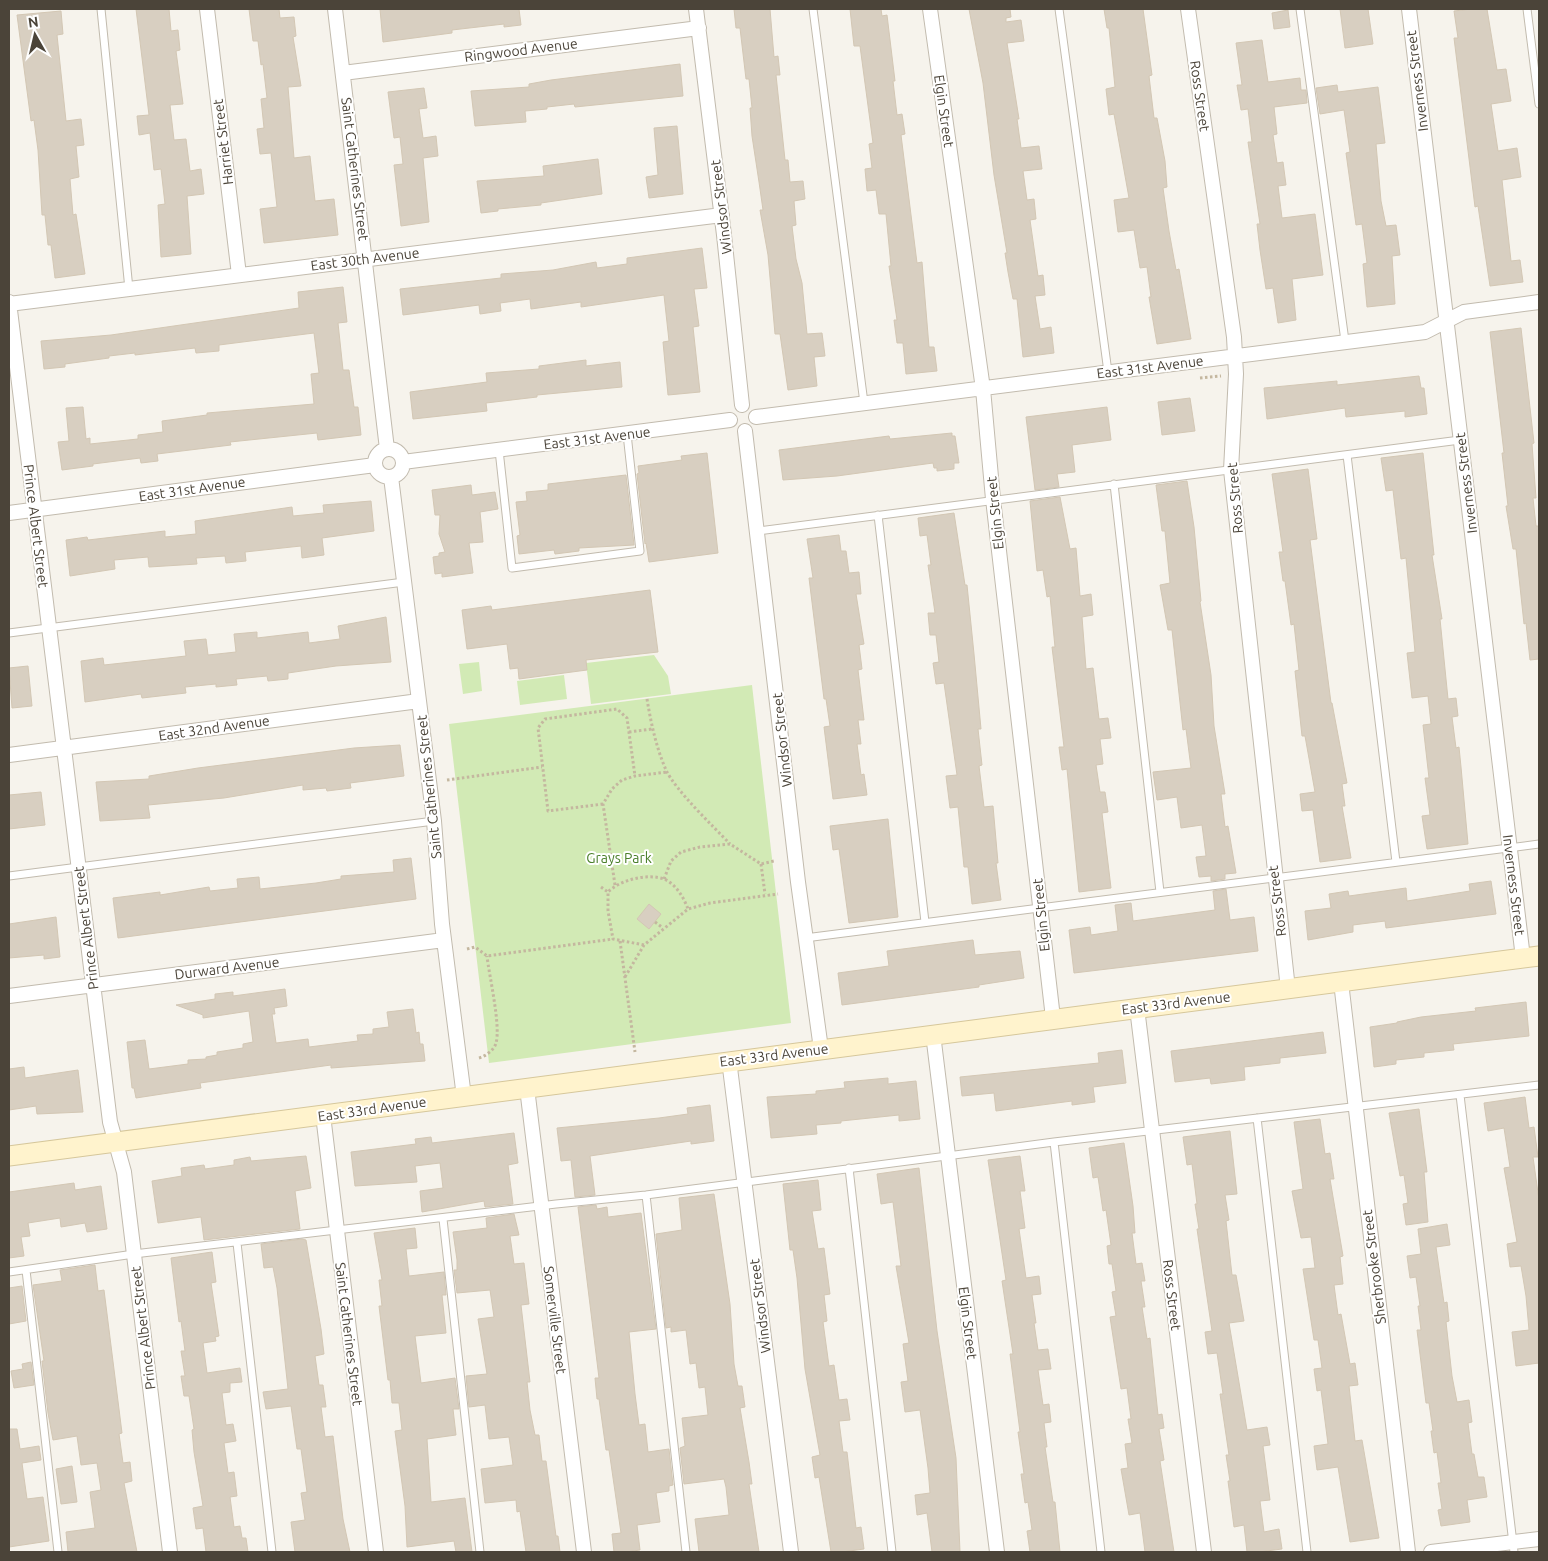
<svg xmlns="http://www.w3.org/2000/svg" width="1548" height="1561" font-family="Ubuntu,sans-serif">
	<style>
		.green { fill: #d2eab5 }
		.building { fill: #d8cfc1; stroke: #d3c7b4 }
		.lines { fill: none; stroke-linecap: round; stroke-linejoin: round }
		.lane-casing { stroke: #c2bbae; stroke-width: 9 }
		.street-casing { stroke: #c2bbae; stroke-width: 16 }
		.secondary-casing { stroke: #d6c79b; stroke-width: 21 }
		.path { stroke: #c4b79f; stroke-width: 3; stroke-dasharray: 2.5 2.5; stroke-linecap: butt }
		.lane { stroke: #fff; stroke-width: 7 }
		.street { stroke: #fff; stroke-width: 14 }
		.secondary { stroke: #fff3cd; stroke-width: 19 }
		.labels { text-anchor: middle; stroke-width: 4; stroke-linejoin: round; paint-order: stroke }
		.street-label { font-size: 14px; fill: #4b4439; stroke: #fff }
		.park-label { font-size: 14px; fill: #4a7f2a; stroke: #fff }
	</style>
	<rect width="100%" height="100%" fill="#f6f3ec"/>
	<path class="green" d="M654,655L668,676L671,694L591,704L586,663Z
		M479,662L482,691L463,694L459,664Z
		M564,675L567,699L520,705L517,681Z
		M752,685L791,1023L489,1063L449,724Z"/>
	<path class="building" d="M136,9H169L171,31L178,30L180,50L176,51L183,104L170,105L174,140L186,139L190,171L201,169L204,194L187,196L191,254L161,257L158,205L165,204L161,169L154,170L150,133L139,135L137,116L149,115Z
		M249,9H279L280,18L294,17L296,36L293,37L301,86L288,87L294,158L310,156L315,201L334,199L338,235L264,243L260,209L277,207L271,153L260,154L257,129L264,128L261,99L267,98L263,64L261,65L258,41H253Z
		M380,9H519L521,25L504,27V24L452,30V33L383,42Z
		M734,9H770L774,57L778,56L780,75H776L785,160H788L790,182L803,181L805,199L794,201L796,225L792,226L796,259L802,283L807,334L822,333L825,356L814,357L817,386L788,390L780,334H775L768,255L760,210H763L759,182L752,136L750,108H752L749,79H746L740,28H736Z
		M850,9H881L882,16L887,15L895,81H893L897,115L902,114L905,134L901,135L917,263L922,262L929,347H934L937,371L906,374L903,343H897L894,320H897L889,266H891L886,214H879L876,190L867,191L865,169L872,168L869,144L873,143L860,46H854Z
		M969,9H1010L1011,17L1006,18V22L1021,20L1024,41L1007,43L1019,119H1017L1021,148L1039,146L1042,169L1023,171L1027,200L1034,199L1036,219L1030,220L1038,276L1043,275L1045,295L1035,296L1040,329L1051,327L1054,353L1023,357L1017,299H1013L1008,272L1005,253H1007L994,175L983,83Z
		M1104,9H1143L1152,75L1149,76L1154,118H1157L1165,161L1167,187L1163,188L1169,231L1176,270L1179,269L1191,339L1157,344L1149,297H1151L1147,267L1140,268L1134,230L1118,232L1114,200L1129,198L1114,114L1109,115L1106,89L1115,87L1109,28H1107Z
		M1340,9H1368L1373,44L1345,48Z
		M1471,9H1487L1497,70L1506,69L1511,101L1491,104L1498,151L1517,148L1521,177L1502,180L1511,261L1520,260L1523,282L1490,286L1478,206L1475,207L1454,38H1458L1454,11Z
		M1288,10L1290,27L1274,29L1272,13Z
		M61,11L63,34L57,35L66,121L81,119L84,145L76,146L79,177L70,179L73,215L76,214L85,274L55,278L51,245H48L45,215H42L38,150L34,120L31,121L17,15Z
		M1262,40L1268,82L1300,78L1301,90H1306L1307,103L1274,107L1277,134L1273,135L1277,163L1283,162L1286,185L1278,186L1282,218L1315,214L1323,275L1292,279L1296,320L1278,323L1273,288L1266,289L1260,250L1257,224H1260L1248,142H1252L1248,109L1241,110L1237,85H1242L1236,43Z
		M680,64L683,96L575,107L574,104L547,107V109L525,111L526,122L475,126L471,91L529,87V84L551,80Z
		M1337,85L1338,92L1378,87L1385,143L1376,144L1381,201L1386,226L1396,225L1400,255L1392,256L1395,304L1367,307L1363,264L1367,263L1362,224L1356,225L1346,153L1350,152L1344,110L1320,114L1316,88Z
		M424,88L427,108L419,109L423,138L436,136L438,156L423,158L429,222L401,226L394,165L403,164L400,137L394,138L388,92Z
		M677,126L683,194L649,198L646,177L658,175L654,128Z
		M598,159L602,194L541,203V205L498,209V211L481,213L477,181L544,176L543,166Z
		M702,248L707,288L694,289L699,326L693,327L700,392L668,395L663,342L669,341L664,295L581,307V302L531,309L530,299L500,303L501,311L480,314L479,305L403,315L400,289L501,278V274L553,270L596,262L597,268L627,264V258Z
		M343,287L347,322L338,323L343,370H349L354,407H358L361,435L318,440L317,433L230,442L231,445L157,454L158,461L141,463L140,458L93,464V466L62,470L58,442L69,441L66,408L83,407L86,439L90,438V444L138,439V435L163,432L162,421L207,415V413L314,404L311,374L319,373L314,333L219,345V351L196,353L195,348L135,355V353L109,356V358L65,364V367L44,369L41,341L111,335L299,308L298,292Z
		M1521,328L1534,443L1532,444L1536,498H1533L1536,526H1539V659L1530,660L1526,623L1524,624L1516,549H1513L1506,506H1508L1502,453H1504L1490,332Z
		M586,360V366L620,362L622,387L537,395V397L486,403L487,411L413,419L410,392L487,382L486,373L539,369V366Z
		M1419,376L1421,388H1424L1427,414L1405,417V411L1346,417L1345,408L1267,419L1264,388L1337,381V385Z
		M1190,398L1195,431L1162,435L1158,402Z
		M1107,407L1111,440L1072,445L1075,472L1057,474L1059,487L1035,490L1026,417Z
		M952,433V436H955L959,463H954V469L937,471V468H934L933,463L837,476L783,480L779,450L889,436L890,439Z
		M707,453L718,553L649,562L646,543L645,544L637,474L639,473L638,466L682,460L681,456Z
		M1423,453L1434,555H1432L1442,619H1440L1448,699L1456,698L1458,716L1452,717L1456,748L1459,747L1461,767L1468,844L1427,849L1422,816L1430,815L1425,778H1429L1423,725L1431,724L1428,696L1412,698L1407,653L1415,652L1406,558L1401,559L1393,490L1386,491L1381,458Z
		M1308,469L1317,539L1310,540L1331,703H1332L1347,783L1342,784L1345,806H1342L1351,858L1320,862L1313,810L1302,811L1300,794L1315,792L1305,736H1302L1295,671L1299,670L1294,624L1291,625L1285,581H1283L1279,552H1283L1272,474Z
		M626,475L634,545L579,548V551L555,554L554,550L519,554L517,536L520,535L516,502L527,501L526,492L548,490V484Z
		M1187,481L1194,527L1201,601L1200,602L1211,675L1214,726L1225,794H1221L1225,827L1228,826L1236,873L1225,874V879L1211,881V876L1199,877L1196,857L1206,856L1202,825L1181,828L1177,797L1157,800L1153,772L1191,768L1186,729L1183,730L1172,630H1168L1160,585L1170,583L1165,531H1162L1156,485Z
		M471,485L472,495L495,492L498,509L480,512L483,542L469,543L473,573L442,577V573L435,574L433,557L439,556V553L445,552L439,534L440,515H435L432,490Z
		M1060,497L1070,549L1076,548L1080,596L1091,594L1093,615L1082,617L1086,669L1093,668L1099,719L1108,718L1111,738L1100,739L1103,764L1096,765L1100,792H1105L1108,812L1102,813L1111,888L1079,892L1067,769L1062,770L1059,747H1064L1052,647H1055L1050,596L1047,597L1043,570L1037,571L1030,501Z
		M371,501L374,531L322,538L324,555L302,558L301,546L245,552L246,561L226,563L225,556L196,558L197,564L149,567L148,557L114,560L115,569L70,576L66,540L87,537L88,540L165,531V537L196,534L195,521L292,507L293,516L324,513L323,505Z
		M954,513L965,585H967L974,654L981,729H978L982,765L979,766L984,807L993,806L998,863H996L1001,900L972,904L968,867H964L958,807L950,808L946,776L957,775L944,683L936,684L933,663L939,662L936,635H930L928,613H935L928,565H931L927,535L920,536L918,518Z
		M839,535L841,551H846L849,573L859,572L861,594H856L864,644L859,645L862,669L858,670L864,720H858L861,744H857L861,775L864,774L867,795L833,799L824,727L830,726L826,699H824L809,578H813L807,539Z
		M650,590L658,652L586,660L587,670L519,679L518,668L510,669L507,644L467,649L462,610L491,606L492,610Z
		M386,617L391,662L336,666L288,673V679L268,681L267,676L236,679L237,685L216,687V684L185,687L186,693L142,698L141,694L85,702L81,661L103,658L104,665L186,656L184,641L206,639L208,655L236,652L234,634L257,632V638L308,632L309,643L340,639L338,626Z
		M28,666L32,706L12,708L9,668Z
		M400,745L404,776L350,783L351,788L327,791L326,788L303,790V785L224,798L148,805L150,818L100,821L96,782L149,779V776L198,768L354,748Z
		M41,792L45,825L9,829V795Z
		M888,819L898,917L849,923L839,849L833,850L830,826Z
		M411,858L416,899L118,938L113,898L160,892V895L209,887L210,891L238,888L237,879L259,877L260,889L316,883L341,879V876L394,872L393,860Z
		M1491,881L1496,914L1386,928L1385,921L1353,925V932L1308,940L1305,911L1331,908L1329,894L1348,891L1349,896L1406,888L1407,901L1470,891L1469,884Z
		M1226,889L1230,920L1254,917L1258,951L1074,973L1069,930L1090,927L1091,935L1118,931L1115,905L1131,903L1133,921L1215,910L1213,891Z
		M649,904L661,914L649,929L637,919Z
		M56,917L60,957L44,959V955L9,958V924Z
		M973,940L975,955L1020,951L1024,978L979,985V987L842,1005L838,973L889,966L887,951Z
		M285,989L287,1006L274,1008L275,1014H272L276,1043L308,1039L309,1047L358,1041L357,1035L373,1034V1029L389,1027L387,1012L413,1009L416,1033L419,1032L420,1044H423L425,1061L331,1068V1065L200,1083L201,1088L136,1098L134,1088H132L127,1042L145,1040L149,1069L188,1064V1060L206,1059V1057L217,1055V1052L243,1048V1044L253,1042L249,1011L203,1018V1015L176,1005L215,999V994L233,992V996Z
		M1526,1002L1529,1036L1453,1044L1454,1050L1424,1053V1057L1396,1060V1064L1374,1067L1370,1027L1397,1023V1022L1421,1017L1476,1011L1475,1008Z
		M1323,1032L1326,1053L1280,1058V1063L1244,1067L1245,1080L1211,1084L1210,1078L1175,1082L1171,1051Z
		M1122,1050L1126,1083L1093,1087L1095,1102L1072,1105V1101L996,1111L994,1093L962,1096L960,1077L1099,1063L1098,1053Z
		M24,1067L25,1078L78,1070L83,1112L37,1114L36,1106L9,1110V1069Z
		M888,1078V1084L916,1081L920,1119L899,1121V1115L841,1121V1123L816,1125L817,1134L771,1138L767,1097L816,1094V1091L845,1088L844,1082Z
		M1525,1097L1529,1128L1534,1127L1538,1157H1533L1539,1200V1363L1516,1366L1512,1332L1529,1330L1526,1296L1521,1266L1510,1267L1507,1244L1517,1242L1504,1168L1510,1167L1504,1128L1488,1131L1484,1103Z
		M710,1105L714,1141L691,1144V1141L590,1156L595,1195L575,1197L571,1160L561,1161L557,1128L659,1118L688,1114L687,1108Z
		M1419,1109L1427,1172H1424L1428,1222L1406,1225L1403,1204L1408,1203L1404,1175L1400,1176L1389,1113Z
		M1320,1119L1325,1154L1330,1153L1334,1179H1330L1343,1256L1340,1257L1343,1284L1334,1285L1338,1315L1341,1314L1350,1364L1355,1363L1358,1385L1349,1386L1355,1441L1362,1440L1379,1538L1350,1542L1338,1467L1317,1470L1314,1446L1328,1444L1321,1390L1317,1391L1314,1369L1322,1368L1318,1340H1314L1303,1269L1315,1268L1311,1237L1301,1238L1292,1191L1303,1189L1294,1122Z
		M1230,1131L1237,1194L1225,1195L1229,1220L1226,1221L1232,1275H1236L1244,1321L1229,1323L1247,1430L1267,1427L1270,1445L1263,1446L1270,1500L1260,1501L1264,1532L1279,1529L1282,1549L1259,1552H1247L1244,1525L1234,1527L1228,1481H1230L1226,1455H1229L1220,1394H1223L1217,1353L1208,1354L1205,1332L1212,1331L1197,1229H1199L1195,1204H1197L1192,1164L1187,1165L1183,1137Z
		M514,1133L518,1163L508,1165L513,1204L485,1207L484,1201L422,1212L420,1191L443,1188L440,1163L415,1166L417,1182L355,1186L351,1152L416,1144L415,1139L431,1137L432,1143Z
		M1124,1143L1133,1206L1135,1233H1132L1136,1264L1142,1263L1145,1281H1141L1145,1307H1142L1147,1339L1150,1338L1158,1415L1162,1414L1164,1428L1159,1429L1164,1460L1160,1461L1174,1552H1145L1140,1513L1129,1515L1121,1469L1128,1468L1125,1444L1132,1443L1128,1419H1131L1127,1388L1121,1389L1110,1317L1116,1316L1112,1292L1116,1291L1112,1264H1109L1107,1246L1111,1245L1106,1210L1103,1211L1098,1177L1093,1178L1089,1148Z
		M306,1156L311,1188L295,1191L300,1229L204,1240L201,1217L158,1223L152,1181L182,1176L181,1168L204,1165L205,1169L234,1165V1160L250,1157L251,1161Z
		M1020,1156L1025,1191H1020L1025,1228L1019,1229L1026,1278L1039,1276L1041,1294L1032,1295L1036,1323H1034L1038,1350L1048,1349L1051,1369L1038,1370L1043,1405L1049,1404L1051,1422L1044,1423L1047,1447H1045L1053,1502H1055L1060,1552H1030L1027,1531L1032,1530L1028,1502L1025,1503L1021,1474H1024L1018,1432H1020L1010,1354H1013L1002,1281L1006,1280L988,1160Z
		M919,1168L937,1331L956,1458L960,1552H932L927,1513L917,1515L915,1495L930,1493L928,1468L920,1410L905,1412L901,1382L908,1381L903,1344L909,1343L896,1266H901L893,1202L881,1204L877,1174Z
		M818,1180L821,1210L812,1211L818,1249L824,1248L830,1294L824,1295L827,1321L823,1322L829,1366L834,1365L839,1400L847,1399L850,1420L839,1421L843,1452H847L856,1528L861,1527L864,1549L842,1552H831L819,1477L815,1478L812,1457L820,1455L805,1369L797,1278L793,1250H790L783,1184Z
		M74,1183L75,1190L101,1186L107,1229L87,1232L85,1223L61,1227L60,1218L28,1223L30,1236L21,1237L24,1256L9,1258V1192Z
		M714,1194L730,1304L734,1364L738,1386H742L745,1407L740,1408L749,1462L752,1484H749L759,1552H699L695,1519L729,1515L726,1487L724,1479L684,1484L680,1448L685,1446L682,1418L708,1415L705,1387L699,1388L696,1363L690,1364L686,1330L671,1332V1327L666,1328L656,1234L682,1230L679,1198Z
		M596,1205L597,1209L607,1207L608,1217L641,1213L656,1329L629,1332L635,1394L639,1425L645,1424L648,1452L669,1449L673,1485L669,1486V1491L656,1493L660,1522L637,1525L640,1550L626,1552H614L612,1534L621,1533L609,1450H606L599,1399H597L595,1378H599L578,1207Z
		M514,1214L519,1235L510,1236L514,1264L524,1263L529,1304L521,1305L530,1382H527L530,1410L535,1435H539L542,1461H546L556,1536H558L560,1552H526L520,1511L517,1512L516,1500L485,1503L481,1469L513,1465L509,1437L489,1439L485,1405L469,1407L466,1376L487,1374L478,1319L494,1317L490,1290L457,1293L454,1270H457V1260L453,1232L487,1228L486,1218Z
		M1447,1224L1450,1245L1436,1247L1444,1303L1447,1302L1449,1321L1446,1322L1452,1376L1457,1402L1469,1400L1472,1422L1468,1423L1472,1454H1474L1478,1477H1484L1487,1497L1467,1500L1470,1522L1441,1526L1438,1510L1442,1509L1438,1483H1441L1437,1452L1434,1453L1431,1431H1433L1429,1403H1426L1417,1330H1421L1418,1306H1420L1416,1277L1410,1278L1407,1256L1421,1254L1418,1229Z
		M415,1228L417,1248L406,1249L409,1276L444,1272L446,1295H442L446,1333L415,1336L421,1383L455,1378L459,1409H453L456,1435L427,1439L431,1502L465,1498L472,1552H456L454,1541L407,1547L405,1506L395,1431L402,1430L399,1403H392L390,1380H388L379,1306H382L379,1280H382L374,1233Z
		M302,1239L306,1240L321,1329L324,1354L315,1356L319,1385H323L326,1407H321L325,1437L333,1436L343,1519L350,1552H295L291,1522L305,1520L301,1493L307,1492L301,1449H297L291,1406L266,1409L263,1392L288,1389L277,1288L273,1267L264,1268L261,1244Z
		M212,1252L216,1282L211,1283L219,1336L215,1337L216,1341L203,1343L207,1373L240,1368L242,1382L230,1383V1392L222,1393L226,1425L233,1424L236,1441L224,1443L228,1473L234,1472L237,1496L230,1497L234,1527L240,1526L242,1538H246L248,1552H206L203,1528L196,1529L193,1508L203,1506L194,1452L192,1430L194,1429L189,1396H184L181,1376H185L181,1351H185L181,1321L179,1322L171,1258Z
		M95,1265L98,1291L104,1290L122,1433L119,1434L123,1463L130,1462L132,1481L124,1483L137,1552H68L66,1532L95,1528L90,1492L101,1490L97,1463L81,1465L77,1436L53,1440L48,1413L42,1361H44L33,1285L62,1281L60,1270Z
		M22,1286L26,1321L9,1324V1288Z
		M31,1362L34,1385L14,1388L11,1371L23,1369L22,1364Z
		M9,1429H17L20,1449L39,1446L41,1460L22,1463L27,1499L43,1497L49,1541L9,1547Z
		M72,1466L77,1502L61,1504L56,1469Z"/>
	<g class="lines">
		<g class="lane-casing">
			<path id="lane" d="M101,9L129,289
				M813,9L864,403
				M1059,9L1108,372
				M1300,9L1345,341
				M1527,9L1539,104
				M499,450L512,568L640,551L627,434
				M1347,455L1396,862
				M1114,484L1160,892
				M878,515L925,922
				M758,531L1460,440
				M9,633L404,582
				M9,876L434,821
				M805,938L1539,844
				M1460,1095L1514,1552
				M1257,1118L1307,1552
				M1054,1142L1101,1552
				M849,1168L892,1552
				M646,1195L686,1552
				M443,1219L480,1552
				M237,1243L272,1552
				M26,1270L58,1552
				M9,1272L134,1254L556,1204L646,1195L1054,1142L1539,1085"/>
		</g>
		<g class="street-casing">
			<path id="street" d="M207,9L239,275
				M335,9L387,449
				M696,9L724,235L742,405
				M930,9L983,389L993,499L1053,1018
				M1188,9L1234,337L1236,374L1231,470L1288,989
				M1409,9L1523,958
				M343,73L699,28
				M9,302L110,1122L124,1172L170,1552
				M9,304L722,215
				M756,417L1425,332L1464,312L1539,302
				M745,431L798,882L821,1049
				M375 463a14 14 0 1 1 28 0a14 14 0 1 1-28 0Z
				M403,462L730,420
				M391,477L434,821L442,924L464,1097
				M9,513L375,465
				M9,755L419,701
				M1341,982L1408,1552
				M9,996L444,940
				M1137,1008L1204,1552
				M933,1034L997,1552
				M729,1060L791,1552
				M527,1088L584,1552
				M323,1115L376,1552
				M1431,1552L1539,1539"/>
		</g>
		<g class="secondary-casing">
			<path id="secondary" d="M9,1156L1539,956"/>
		</g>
		<path class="path" d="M1200,378L1221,376
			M647,699C651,723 656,747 666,770C676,791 713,826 730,844
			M629,732L652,729
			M447,780L542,767
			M603,804L548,811L538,728L545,719L617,709L627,718L635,776
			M761,864L765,894
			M664,879L671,861L681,852L700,847L730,844L761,864L774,861
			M615,885L603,804L612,789L622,780L635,776L667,772
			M601,887L608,892
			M655,922L663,928
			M620,941L635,1052
			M644,945L613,939L608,911V892C620,880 647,873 664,879C676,884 684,898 688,909
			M467,949L475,947L487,956L613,939
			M625,977L644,945L688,909L710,903L778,894
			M479,1058C486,1056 494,1050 496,1043C501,1026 489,975 487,956"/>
		<use href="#lane" class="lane"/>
		<use href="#street" class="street"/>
		<use href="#secondary" class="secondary"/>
	</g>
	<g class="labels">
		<g class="street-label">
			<text transform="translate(521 50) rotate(-7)" y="5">Ringwood Avenue</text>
			<text transform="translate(1417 81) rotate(-97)" y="5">Inverness Street</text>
			<text transform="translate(1200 96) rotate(82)" y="5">Ross Street</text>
			<text transform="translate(944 111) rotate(82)" y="5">Elgin Street</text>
			<text transform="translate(223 142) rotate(-97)" y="5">Harriet Street</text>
			<text transform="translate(355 169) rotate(83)" y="5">Saint Catherines Street</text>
			<text transform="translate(721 207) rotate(-97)" y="5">Windsor Street</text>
			<text transform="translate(365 259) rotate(-7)" y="5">East 30th Avenue</text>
			<text transform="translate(1150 367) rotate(-7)" y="5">East 31st Avenue</text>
			<text transform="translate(597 438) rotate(-7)" y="5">East 31st Avenue</text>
			<text transform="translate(1466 483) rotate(-97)" y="5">Inverness Street</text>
			<text transform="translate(192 489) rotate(-8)" y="5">East 31st Avenue</text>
			<text transform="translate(1235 498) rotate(-95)" y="5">Ross Street</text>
			<text transform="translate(995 513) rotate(-96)" y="5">Elgin Street</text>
			<text transform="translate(36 526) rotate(83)" y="5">Prince Albert Street</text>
			<text transform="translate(214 728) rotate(-8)" y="5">East 32nd Avenue</text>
			<text transform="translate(782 740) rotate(-96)" y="5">Windsor Street</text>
			<text transform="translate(429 787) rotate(-96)" y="5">Saint Catherines Street</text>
			<text transform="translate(1514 885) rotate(83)" y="5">Inverness Street</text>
			<text transform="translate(1277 901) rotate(-97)" y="5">Ross Street</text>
			<text transform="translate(1041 915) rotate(-96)" y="5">Elgin Street</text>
			<text transform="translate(86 928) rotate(-97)" y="5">Prince Albert Street</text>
			<text transform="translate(227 968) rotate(-7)" y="5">Durward Avenue</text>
			<text transform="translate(1176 1003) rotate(-7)" y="5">East 33rd Avenue</text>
			<text transform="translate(774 1055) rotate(-7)" y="5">East 33rd Avenue</text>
			<text transform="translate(372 1109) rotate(-8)" y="5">East 33rd Avenue</text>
			<text transform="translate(1374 1267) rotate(-97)" y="5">Sherbrooke Street</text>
			<text transform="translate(1172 1295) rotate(83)" y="5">Ross Street</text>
			<text transform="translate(760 1306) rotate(-97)" y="5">Windsor Street</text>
			<text transform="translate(555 1320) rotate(83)" y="5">Somerville Street</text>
			<text transform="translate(968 1323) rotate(83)" y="5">Elgin Street</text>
			<text transform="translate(143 1328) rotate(-97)" y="5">Prince Albert Street</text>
			<text transform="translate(349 1334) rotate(83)" y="5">Saint Catherines Street</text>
		</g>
		<g class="park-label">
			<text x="619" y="863">Grays Park</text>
		</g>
	</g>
	<rect width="1548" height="1561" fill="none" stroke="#4b4439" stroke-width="20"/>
	<g transform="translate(35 35) rotate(352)" stroke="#ffffff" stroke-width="4" paint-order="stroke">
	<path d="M0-4L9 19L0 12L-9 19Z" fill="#4b4439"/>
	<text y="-8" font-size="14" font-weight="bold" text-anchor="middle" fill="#4b4439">N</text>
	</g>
</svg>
